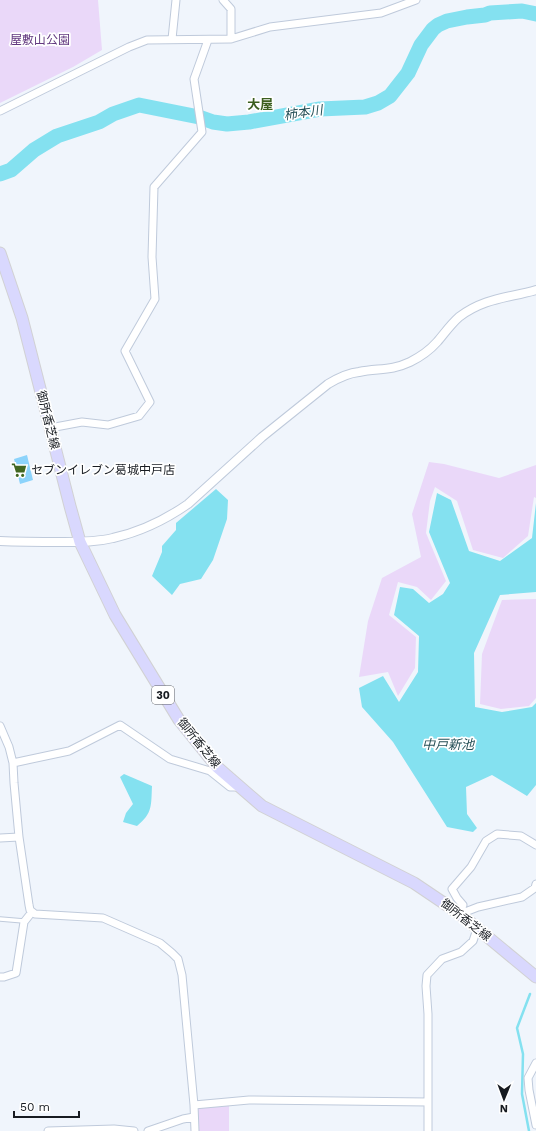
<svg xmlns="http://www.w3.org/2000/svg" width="536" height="1131" font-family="'Work Sans','Noto Sans JP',sans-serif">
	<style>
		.green { fill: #ead8f9 }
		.water { fill: #84e1f0 }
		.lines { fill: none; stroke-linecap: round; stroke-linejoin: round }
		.stream { stroke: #84e1f0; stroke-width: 2.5 }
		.river { stroke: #84e1f0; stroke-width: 15 }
		.building { fill: #8cd3fb }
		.service-casing { stroke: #bfcadb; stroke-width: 5.5 }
		.minor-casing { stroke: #bfcadb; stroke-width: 9 }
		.tertiary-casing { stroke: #bfcadb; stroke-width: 10 }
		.primary-casing { stroke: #d1d1d3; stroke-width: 13 }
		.service { stroke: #fff; stroke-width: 3.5 }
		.minor { stroke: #fff; stroke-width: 7 }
		.tertiary { stroke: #fff; stroke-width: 8 }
		.primary { stroke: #d9d8fe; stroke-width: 11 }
		.labels { text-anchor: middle; stroke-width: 3.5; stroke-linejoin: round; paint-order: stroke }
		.shield { fill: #fff; stroke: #5d5f64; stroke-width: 1 }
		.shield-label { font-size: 11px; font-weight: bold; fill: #171b21 }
		.park-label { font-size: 12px; fill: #62387f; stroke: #fff }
		.street-label { font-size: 12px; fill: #171b21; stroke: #fff }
		.poi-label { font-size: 12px; fill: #171b21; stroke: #fff; text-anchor: start }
		.neighbourhood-label { font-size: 13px; font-weight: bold; fill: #3c5f20; stroke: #fff }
		.water-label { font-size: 13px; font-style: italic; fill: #265057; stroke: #fff }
	</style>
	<rect width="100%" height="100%" fill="#f0f5fc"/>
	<path class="green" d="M0,0H98L102,50L73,67L0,103Z
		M429,462L444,464L499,478L536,465V498L534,497L528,536L503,558L473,550L457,501L435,487L430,501L426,533L446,581L431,600L417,587L398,582L389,615L416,637L415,668L398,696L388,672L359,677L368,621L382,578L421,557L412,514Z
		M536,599V698L529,706L501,709L480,704L482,654L502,600Z
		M229,1106V1131H197V1114L198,1108Z"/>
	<path class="water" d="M216,489L228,500L227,519L213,560L201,579L180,584L172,595L152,576L162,552V546L176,530V523Z
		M437,493L451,500L469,551L500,561L532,538L536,503V592L500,595L474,653L475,707L502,712L532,707L536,703V785L527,796L492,775L466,787L467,814L477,828L473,832L447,827L393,742L362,707L359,688L383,676L399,702L418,672L419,636L394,615L400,587L413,589L429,603L443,594L450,583L429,532Z
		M124,774L152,786C151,805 153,813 137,826L123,822L126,813L133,804L120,777Z"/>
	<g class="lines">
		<path class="stream" d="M529,1131L522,1094L523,1054L517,1028L530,994"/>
		<path class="river" d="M0,174L11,170L34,150L57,136L99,122L113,114L139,105L199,117L213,122L227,124L249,122L320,109L365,107L378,103L390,96L408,73L421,45L433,29L438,25L447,21L467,17L485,15L490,13L522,11L536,14"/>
	</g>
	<path class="building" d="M27,455L33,480L20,484L14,459Z"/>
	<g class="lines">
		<g class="service-casing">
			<path id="service" d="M0,919L24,921"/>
		</g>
		<g class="minor-casing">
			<path id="minor" d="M223,0L231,9V39
				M172,39L176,0
				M0,111L129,47L147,40L231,39L270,27L381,13L416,0
				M50,428L82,422L108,425L139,416L150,402L125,351L155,299L152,257L154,187L202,132L194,79L208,40
				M0,726L9,747L13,763L14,783L19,837L29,905L30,910L35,914L103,918L160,943L172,953L178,959L182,975L194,1105L195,1131
				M13,763L69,751L120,725L170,759L210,771L230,787H240
				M0,838L19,837
				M460,914L463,905L457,898L452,889L471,867L486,841L497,834L521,836L536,845
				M460,914L478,907L522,897L535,888L536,884
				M0,977H4L16,973L24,922L32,912
				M536,1063L528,1078L529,1090L536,1125
				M194,1105L249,1100L428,1102
				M48,1131L114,1129L134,1131
				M148,1131L183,1119L194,1117
				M428,1131V1014L426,986L427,975L442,959L461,952L473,941L477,929"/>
		</g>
		<g class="tertiary-casing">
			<path id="tertiary" d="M0,541C21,542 43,542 64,542C81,542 97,542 113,538C140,532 165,520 188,504L262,437L328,384C338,378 348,373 359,372C378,368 391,371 410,362C420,357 429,351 437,342C444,334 450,325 459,317C484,298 508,298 536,290"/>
		</g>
		<g class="primary-casing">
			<path id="primary" d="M0,253L22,318L70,506L80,542L115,615L179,720L217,767L262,806L414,883L460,914L536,977"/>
		</g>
		<use href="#service" class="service"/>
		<use href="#minor" class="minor"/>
		<use href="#tertiary" class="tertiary"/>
		<use href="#primary" class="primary"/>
	</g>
	<defs>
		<g id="supermarket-bare" transform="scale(1.2)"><path d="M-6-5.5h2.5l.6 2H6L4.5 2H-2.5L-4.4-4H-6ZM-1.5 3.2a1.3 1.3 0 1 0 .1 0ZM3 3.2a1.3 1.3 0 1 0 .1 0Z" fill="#416722" stroke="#fff" stroke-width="2.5" paint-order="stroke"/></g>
	</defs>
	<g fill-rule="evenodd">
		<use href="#supermarket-bare" x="19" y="470"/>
	</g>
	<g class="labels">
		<rect class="shield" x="152" y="686" width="22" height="18" rx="3"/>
		<g class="shield-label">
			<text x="163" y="699">30</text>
		</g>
		<g class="park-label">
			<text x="40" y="44">屋敷山公園</text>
		</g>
		<g class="street-label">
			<text transform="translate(48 420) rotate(76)" y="4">御所香芝線</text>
			<text transform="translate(199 743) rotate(51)" y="4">御所香芝線</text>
			<text transform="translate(466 920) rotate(38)" y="4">御所香芝線</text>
		</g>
		<g class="poi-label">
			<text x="31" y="474">セブンイレブン葛城中戸店</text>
		</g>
		<g class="neighbourhood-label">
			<text x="260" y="109">大屋</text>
		</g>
		<g class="water-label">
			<text transform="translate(303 112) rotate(-8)" y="5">柿本川</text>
			<text x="448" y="749">中戸新池</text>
		</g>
	</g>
	<g transform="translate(504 1099) rotate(181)" stroke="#ffffff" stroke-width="3" paint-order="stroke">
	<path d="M0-3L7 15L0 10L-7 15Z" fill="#171b21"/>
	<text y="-6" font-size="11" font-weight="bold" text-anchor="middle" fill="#171b21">N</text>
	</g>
	<path d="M14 1111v6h65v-6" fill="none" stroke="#171b21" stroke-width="2"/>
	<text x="20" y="1111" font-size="12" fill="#171b21" stroke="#ffffff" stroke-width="3" paint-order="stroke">50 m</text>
</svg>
